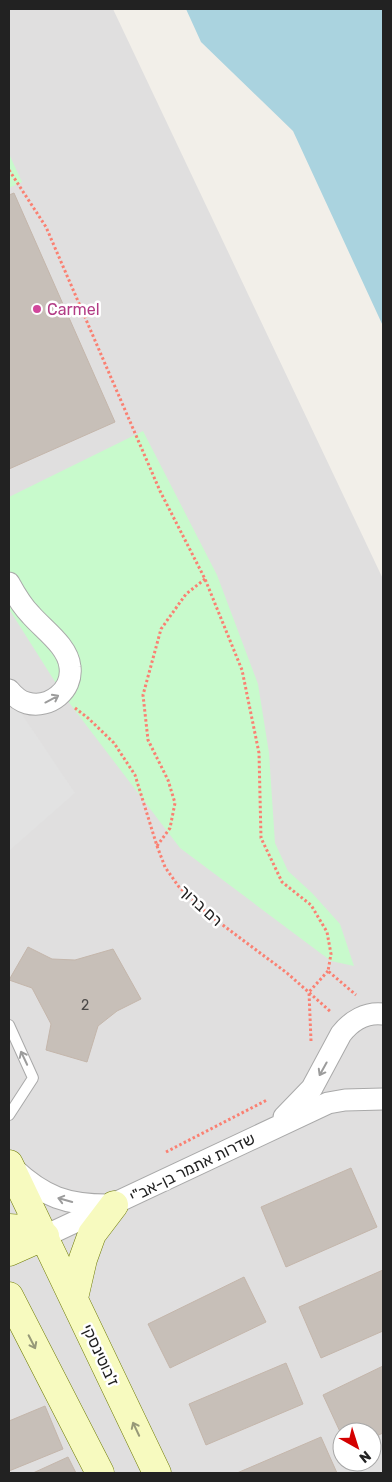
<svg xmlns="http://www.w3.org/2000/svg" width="392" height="1482" font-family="Rubik,Heebo,sans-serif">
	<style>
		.residential { fill: #e0dfdf; fill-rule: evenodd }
		.park { fill: #c8facc }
		.parking { fill: #e2e2e2 }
		.water { fill: #aad3df }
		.building { fill: #c7bfb8; stroke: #c4b6ab }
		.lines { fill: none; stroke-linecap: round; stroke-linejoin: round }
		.lane-casing { stroke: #a9a9a9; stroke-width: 12 }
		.street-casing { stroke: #a9a9a9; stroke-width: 23 }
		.secondary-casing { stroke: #707d05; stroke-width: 29 }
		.path { stroke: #fa8072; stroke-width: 3; stroke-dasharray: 2.5 2.5; stroke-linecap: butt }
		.lane { stroke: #fff; stroke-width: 10 }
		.street { stroke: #fff; stroke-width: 21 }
		.secondary { stroke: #f7fabf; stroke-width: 28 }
		.oneway { stroke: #9c9c9c }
		.oneway2 { stroke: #979978 }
		.hotel-dot { fill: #d1479c; stroke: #fff; stroke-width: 2 }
		.labels { text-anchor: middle; stroke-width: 5; stroke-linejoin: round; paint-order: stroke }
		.number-label { font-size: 14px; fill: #4b4948 }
		.hotel-label { font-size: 16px; fill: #b23c85; stroke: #fff; text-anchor: start }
		.street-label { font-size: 16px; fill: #222; stroke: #fff }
	</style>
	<rect width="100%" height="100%" fill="#f2efe9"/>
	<path class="residential" d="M9,9H113L383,579V1473H9ZM342,1432H372V1462H342Z"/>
	<path class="park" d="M9,154L22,182L9,188Z
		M143,431L217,575L258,684L269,753L275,843L288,871L312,893L340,924L354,966L331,961L180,848L64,696L9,609V497Z"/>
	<path class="parking" d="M9,695L75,793L9,851Z"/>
	<path class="water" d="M186,9H383V326L293,131L201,42Z"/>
	<path class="building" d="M14,193L115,422L9,469V195Z
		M28,947L52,959L75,960L113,949L141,999L117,1011L98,1026L87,1062L46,1050L51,1024L32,988L9,980Z
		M351,1168L377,1227L286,1267L261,1207Z
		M383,1270V1331L321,1358L299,1307Z
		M244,1277L266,1322L170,1368L148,1324Z
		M286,1363L303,1404L206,1445L189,1404Z
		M383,1366V1433L372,1438V1432H342V1436L323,1395Z
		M45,1406L63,1449L9,1471V1421Z
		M321,1437L337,1473H237Z
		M68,1457L76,1473H33Z"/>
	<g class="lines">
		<g class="lane-casing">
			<path id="lane" d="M9,1025L33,1078L9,1115"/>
		</g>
		<g class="street-casing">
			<path id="street" d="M9,583C15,594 22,606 31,615C44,630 68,646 70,667C73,690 50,709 27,703C19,701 14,696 9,690
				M284,1117L312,1088L341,1034C351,1021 366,1012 383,1014
				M14,1169C44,1197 67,1205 108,1205
				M45,1236L328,1103L345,1100L383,1099"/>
		</g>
		<g class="secondary-casing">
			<path id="secondary" d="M9,1164L157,1473
				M9,1228L23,1229L45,1236
				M9,1252L45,1236
				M9,1296L100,1473
				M74,1298L83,1259L92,1234L114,1205"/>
		</g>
		<path class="path" d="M9,170L46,227L160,491L205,579L242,670L259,753L261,838L282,882L311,905L327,932L331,954L328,971L356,995
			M75,708L88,718L114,743L135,775L157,846L165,867L179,887L208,914L287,973L331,1012
			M157,846L170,828L175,803L168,780L148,740L143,695L161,629L186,594L205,579
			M311,1041L309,992L328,971
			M166,1152L267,1100"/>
		<use href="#lane" class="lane"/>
		<use href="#street" class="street"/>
		<use href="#secondary" class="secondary"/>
	</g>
	<defs><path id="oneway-shaft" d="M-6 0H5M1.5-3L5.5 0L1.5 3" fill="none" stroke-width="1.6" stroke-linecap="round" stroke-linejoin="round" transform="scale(1.25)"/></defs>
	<g class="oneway">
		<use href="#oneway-shaft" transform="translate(52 699) rotate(-28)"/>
		<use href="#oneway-shaft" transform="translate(24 1058) rotate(-115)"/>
		<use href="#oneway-shaft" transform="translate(323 1069) rotate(119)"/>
		<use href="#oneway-shaft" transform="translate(65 1200) rotate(-164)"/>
	</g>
	<g class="oneway2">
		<use href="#oneway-shaft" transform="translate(32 1342) rotate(63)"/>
		<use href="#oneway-shaft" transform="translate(136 1429) rotate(-115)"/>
	</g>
	<circle class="hotel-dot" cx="37" cy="309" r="5"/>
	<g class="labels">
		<g class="number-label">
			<text x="85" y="1010">2</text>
		</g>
		<g class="hotel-label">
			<text x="47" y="315">Carmel</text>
		</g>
		<g class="street-label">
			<text transform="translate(201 905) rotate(42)" y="6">רם ברוך</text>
			<text transform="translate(192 1167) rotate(-26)" y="6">שדרות אתמר בן-אב"י</text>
			<text transform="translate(101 1355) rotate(65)" y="6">ז'בוטינסקי</text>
		</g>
	</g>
	<rect width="392" height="1482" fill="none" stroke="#222222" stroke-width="20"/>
	<g transform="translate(357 1447) rotate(141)"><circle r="24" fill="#ffffff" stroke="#a7a7a7"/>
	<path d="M0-4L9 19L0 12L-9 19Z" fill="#d40000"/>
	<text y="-8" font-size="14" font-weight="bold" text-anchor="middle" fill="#222222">N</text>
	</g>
</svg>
